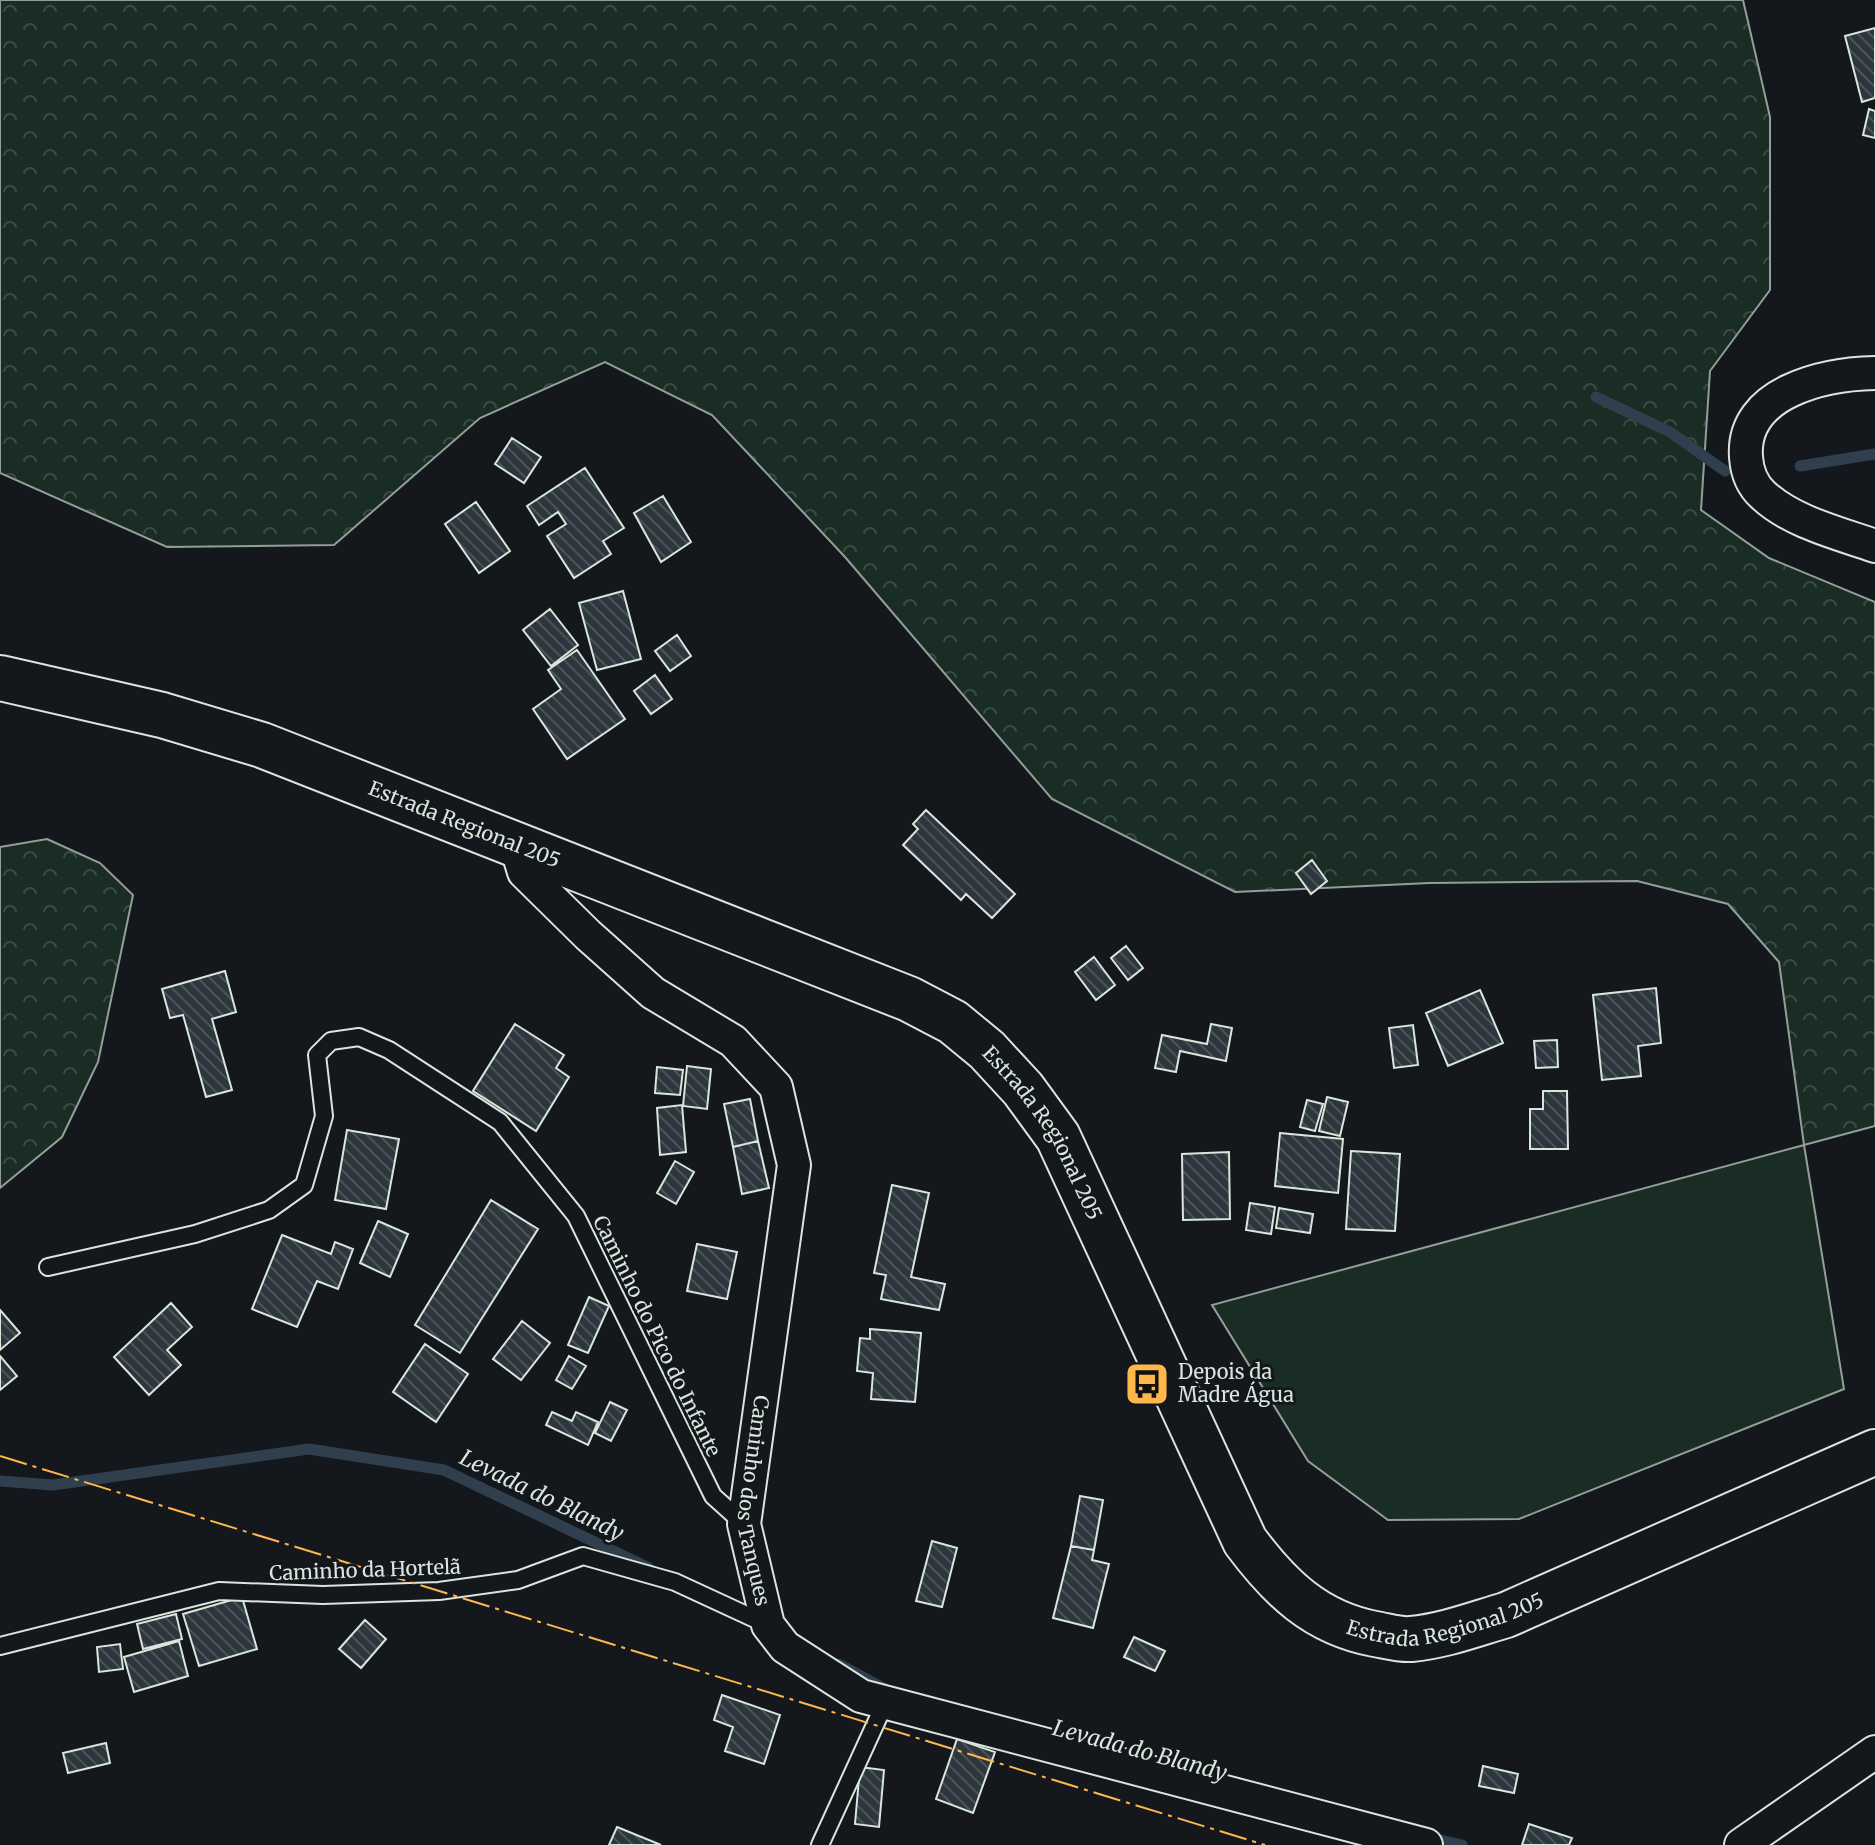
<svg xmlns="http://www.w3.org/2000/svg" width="1875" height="1845" font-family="Merriweather,serif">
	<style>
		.green { fill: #1a2d24; stroke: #939e99; stroke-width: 2 }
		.forest { fill: url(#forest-crowns); stroke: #939e99; stroke-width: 2 }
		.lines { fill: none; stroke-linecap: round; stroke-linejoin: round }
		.stream { stroke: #2f3f4d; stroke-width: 11 }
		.building { fill: url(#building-back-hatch); stroke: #d8e6dc; stroke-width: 2 }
		.lane-casing { stroke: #d8e6dc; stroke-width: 20 }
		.street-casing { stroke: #d8e6dc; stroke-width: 36 }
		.secondary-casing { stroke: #d8e6dc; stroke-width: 48 }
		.lane { stroke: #14181c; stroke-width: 16 }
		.street { stroke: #14181c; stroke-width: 32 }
		.secondary { stroke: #14181c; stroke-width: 44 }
		.power { stroke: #ffb74d; stroke-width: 2; stroke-dasharray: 28 6 4 6; stroke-linecap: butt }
		.labels { text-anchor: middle; stroke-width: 6; stroke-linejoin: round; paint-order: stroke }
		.street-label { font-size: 20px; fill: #d8e6dc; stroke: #14181c }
		.poi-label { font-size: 20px; fill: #d8e6dc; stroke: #14181c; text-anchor: start }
		.water-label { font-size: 22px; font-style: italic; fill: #d8e6dc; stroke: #14181c }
	</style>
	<defs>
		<pattern id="forest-crowns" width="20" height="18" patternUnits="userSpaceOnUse" patternTransform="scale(2)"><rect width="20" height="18" fill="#1a2d24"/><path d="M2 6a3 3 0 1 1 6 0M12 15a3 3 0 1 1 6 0" fill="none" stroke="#3b4b43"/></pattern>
		<pattern id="building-back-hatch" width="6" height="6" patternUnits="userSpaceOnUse" patternTransform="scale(2)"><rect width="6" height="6" fill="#2c363c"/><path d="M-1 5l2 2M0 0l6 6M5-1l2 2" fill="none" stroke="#4a5358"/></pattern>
	</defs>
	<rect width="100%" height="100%" fill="#14181c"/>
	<path class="green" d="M1804,1145L1844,1389L1519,1519L1388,1520L1308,1461L1212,1305Z"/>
	<path class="forest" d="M0,0H1743L1770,117V290L1710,371L1701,510L1769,558L1875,602V1126L1804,1145L1779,962L1728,904L1637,881L1429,883L1235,892L1052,799L845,557L712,415L605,362L480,418L334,545L167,547L0,473Z
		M47,839L100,863L133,895L98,1062L62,1137L0,1188V847Z"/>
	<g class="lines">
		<path class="stream" d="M1596,397L1670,432L1725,471
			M1800,466L1875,454
			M0,1481L53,1485L309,1449L444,1470L649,1568
			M839,1664L887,1690
			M1427,1837L1462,1845"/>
	</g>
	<path class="building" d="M1875,28V98L1862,102L1845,36Z
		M1869,109L1875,111V138L1863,135Z
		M512,438L541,457L524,483L495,464Z
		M585,468L624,528L603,541L611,554L574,578L547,536L566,524L558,512L539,525L527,506Z
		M663,496L691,542L661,562L634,513Z
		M476,502L510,551L479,573L445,524Z
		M623,591L641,659L597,670L579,603Z
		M550,609L578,645L551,666L523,630Z
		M677,635L691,656L670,671L655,651Z
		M577,650L625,719L567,759L533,709L561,689L548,670Z
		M655,675L672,699L651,714L634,691Z
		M926,810L1015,894L992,918L966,894L961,900L903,845L918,829L913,824Z
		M1312,860L1327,881L1311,894L1296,873Z
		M1126,946L1143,968L1128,980L1111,958Z
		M1094,957L1115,985L1096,1000L1075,972Z
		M225,971L236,1012L212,1019L232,1090L206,1097L183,1015L170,1018L162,989Z
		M1656,988L1661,1043L1638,1046L1641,1076L1602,1080L1593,995Z
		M1480,990L1503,1043L1448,1066L1426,1013Z
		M515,1024L564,1055L556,1068L569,1077L536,1131L473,1091Z
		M1211,1024L1232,1028L1226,1061L1180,1051L1176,1072L1155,1068L1162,1035L1207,1044Z
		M1413,1025L1418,1065L1394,1068L1389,1028Z
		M1557,1040L1558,1067L1536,1068L1534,1041Z
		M687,1066L711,1069L707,1109L683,1106Z
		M657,1067L683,1070L680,1095L655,1093Z
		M1543,1091H1567L1568,1149H1530V1109H1543Z
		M1327,1097L1348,1102L1340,1136L1319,1131Z
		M750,1099L758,1141L733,1147L724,1104Z
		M1307,1100L1323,1104L1315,1131L1300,1127Z
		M682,1105L686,1152L660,1155L657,1108Z
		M347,1130L399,1139L386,1209L335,1200Z
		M1280,1133L1343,1139L1338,1193L1275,1186Z
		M758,1141L769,1188L742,1194L733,1147Z
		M1351,1151L1400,1154L1395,1231L1346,1229Z
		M1229,1152L1230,1219L1183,1220L1182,1154Z
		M675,1161L694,1172L676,1204L657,1193Z
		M892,1185L929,1193L911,1277L945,1284L939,1310L881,1299L886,1275L874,1273Z
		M491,1200L538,1229L460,1353L415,1325Z
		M1250,1203L1275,1207L1271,1234L1246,1230Z
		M1279,1208L1313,1214L1310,1233L1276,1228Z
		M378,1221L408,1234L390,1277L360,1263Z
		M282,1235L331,1254L335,1242L353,1249L338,1289L317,1281L297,1327L252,1309Z
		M697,1244L737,1252L727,1299L687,1291Z
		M589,1297L609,1306L588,1353L568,1345Z
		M171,1303L192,1327L167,1350L181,1365L149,1395L114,1357Z
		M0,1310L20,1333L0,1350Z
		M522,1321L550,1343L521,1380L493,1359Z
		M870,1329L921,1333L915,1402L871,1399L873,1373L857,1371L860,1338L870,1339Z
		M425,1344L468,1374L436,1422L393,1392Z
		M0,1356L17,1376L0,1390Z
		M569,1356L586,1366L572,1389L556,1380Z
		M610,1402L627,1410L611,1441L595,1433Z
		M552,1412L572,1421L576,1412L598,1422L588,1445L546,1425Z
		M1080,1496L1103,1500L1094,1550L1071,1546Z
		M932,1541L957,1548L942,1607L916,1601Z
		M1071,1546L1094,1550L1092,1560L1109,1564L1093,1628L1053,1618Z
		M242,1597L257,1649L199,1666L183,1614Z
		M176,1614L182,1639L143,1649L137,1624Z
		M365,1620L386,1639L361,1668L339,1649Z
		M1134,1637L1165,1651L1155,1671L1124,1657Z
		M179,1641L188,1676L134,1692L124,1657Z
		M120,1644L123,1669L99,1672L97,1647Z
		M722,1695L780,1715L764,1764L725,1751L733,1727L714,1720Z
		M957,1739L995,1752L973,1813L936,1799Z
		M106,1743L110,1763L68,1773L63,1753Z
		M1483,1766L1518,1774L1514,1793L1479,1786Z
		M860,1767L884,1770L879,1827L855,1824Z
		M1529,1824L1572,1838L1569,1845H1522Z
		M617,1827L661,1845H609Z"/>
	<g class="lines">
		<g class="lane-casing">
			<path id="lane" d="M48,1267L195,1234L269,1210L304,1185L324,1116L317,1055L331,1041L359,1037L389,1050L500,1122L576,1216L713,1496L744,1524
				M0,1646L219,1591L323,1595L439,1591L518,1580L583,1556L675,1582L768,1625
				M820,1845L885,1703"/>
		</g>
		<g class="street-casing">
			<g id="street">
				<path d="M1875,373C1826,374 1741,391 1746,457C1747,472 1752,485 1763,495C1792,522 1838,533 1875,546"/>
				<path id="s1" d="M515,842L524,872L588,935L653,993L733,1041L776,1087L794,1165L744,1524L768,1625L785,1647L861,1696L1426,1845"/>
				<path d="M1741,1845L1875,1752"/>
			</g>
		</g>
		<g class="secondary-casing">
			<g id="secondary">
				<path id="s2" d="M0,678L162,715L262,745L909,999L953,1022L987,1050L1023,1089L1058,1137L1245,1541C1280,1588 1316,1623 1375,1634C1387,1636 1400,1640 1411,1639C1444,1636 1475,1624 1506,1615L1875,1452"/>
			</g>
		</g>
		<use href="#lane" class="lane"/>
		<use href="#street" class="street"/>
		<use href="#secondary" class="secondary"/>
		<path class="power" d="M0,1456L1265,1845"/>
	</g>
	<defs>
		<g id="bus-square" transform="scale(2.3)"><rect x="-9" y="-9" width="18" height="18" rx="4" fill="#ffb74d" stroke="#14181c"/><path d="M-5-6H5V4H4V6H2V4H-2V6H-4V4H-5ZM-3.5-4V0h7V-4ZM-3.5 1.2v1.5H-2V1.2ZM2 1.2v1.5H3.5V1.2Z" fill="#111"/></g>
	</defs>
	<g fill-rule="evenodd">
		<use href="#bus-square" x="1147" y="1384"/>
	</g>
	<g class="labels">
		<g class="street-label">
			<text dy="7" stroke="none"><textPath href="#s2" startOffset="488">Estrada Regional 205</textPath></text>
			<text dy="7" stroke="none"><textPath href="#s2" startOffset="1160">Estrada Regional 205</textPath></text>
			<text transform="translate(657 1336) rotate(64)" y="7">Caminho do Pico do Infante</text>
			<text dy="7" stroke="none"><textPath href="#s1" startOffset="784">Caminho dos Tanques</textPath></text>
			<text transform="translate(365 1570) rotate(-2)" y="7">Caminho da Hortelã</text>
			<text dy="7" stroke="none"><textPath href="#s2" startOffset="1854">Estrada Regional 205</textPath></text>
		</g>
		<g class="poi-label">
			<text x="1178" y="1379">Depois da<tspan x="1178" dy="23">Madre Água</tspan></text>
		</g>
		<g class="water-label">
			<text transform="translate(542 1495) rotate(26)" y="8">Levada do Blandy</text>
			<text transform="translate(1140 1750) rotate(15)" y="8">Levada do Blandy</text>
		</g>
	</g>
</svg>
